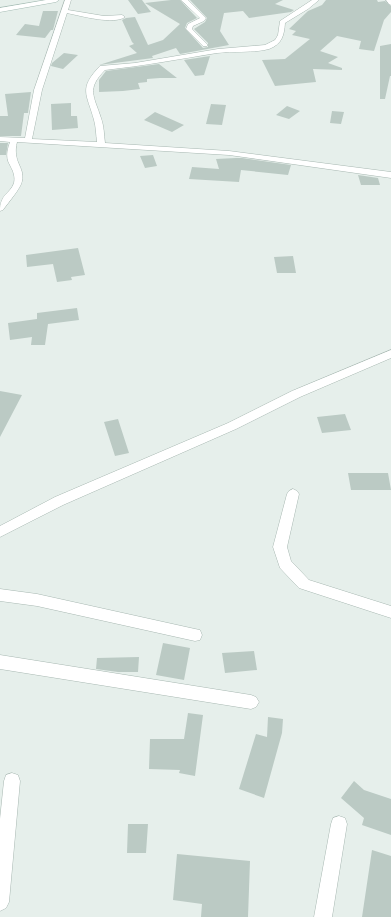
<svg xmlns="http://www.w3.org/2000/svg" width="391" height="917" font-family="'Asap Condensed',sans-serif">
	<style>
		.building { fill: #bbcac4 }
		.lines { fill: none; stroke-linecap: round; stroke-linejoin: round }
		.street-casing { stroke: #a8b8b2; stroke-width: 1 }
		.secondary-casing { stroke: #a4bbb3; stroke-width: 1 }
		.street { fill: #fff; fill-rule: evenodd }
		.secondary { fill: #fff; fill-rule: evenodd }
	</style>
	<rect width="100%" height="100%" fill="#e6efeb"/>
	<path class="building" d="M128,0H142L151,12L138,14Z
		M171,0H180L197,18L187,23L185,28L203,48L208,47V43L194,29L205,22L207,18L190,0H283L275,4L294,10L291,12L249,18L243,11L224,13L220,31L229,45L180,54L176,48L152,56L153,58L99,65L137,53L129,46L134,44L132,42L122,20L126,18L135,17L148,45L163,40L180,24L145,3Z
		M326,0H377L378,2L385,1L391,6V12L384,20L374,51L359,49L361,41L337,36L320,51L338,57L328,63L342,68V70L313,69L316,82L275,86L262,60L285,59L310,39L292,35L296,31L289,29L308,11L322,5Z
		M43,11H58L53,30H51L45,38L16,35L25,24L39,26Z
		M391,44V76H390L385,99H380V46Z
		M64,53L78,55L63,69L51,66L52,63Z
		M210,56L204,75L195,76L184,60Z
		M159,64L177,78H160L147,79V82L138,83L140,89L123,91L99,92V80L106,71Z
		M31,92L28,113H24L21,136H0V116H8L5,94Z
		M71,103V116H77L78,128L52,130L51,104Z
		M211,104L226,105L222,125L206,124Z
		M287,106L300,111L289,119L276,115Z
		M332,111L344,112L341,124L330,123Z
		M155,112L184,125L172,132L144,120Z
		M0,143H8L6,155H0Z
		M153,155L157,166L145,168L140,156Z
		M236,158H242L291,165L288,175L241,170L239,182L189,179L192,167L219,169L216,159Z
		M358,175L378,178L380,185H361Z
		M78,248L85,275L71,277L72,280L57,282L53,264L27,267L26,255Z
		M293,256L296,273H277L274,257Z
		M77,308L79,320L48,324L45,345H31L32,337L10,340L8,323L37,319V313Z
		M0,391L22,395L0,437Z
		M345,414L351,430L322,433L317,417Z
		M118,419L129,453L115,456L104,422Z
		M348,473H388L391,490H351Z
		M163,643L190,648L184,680L156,675Z
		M254,651L257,670L225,673L222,653Z
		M139,657L138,672H118L96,669L97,658Z
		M188,713L203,715L195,776L179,773L180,770L149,769L150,739H184Z
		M268,717L283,719L282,733L264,798L239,789L256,734L267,737Z
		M354,781L364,790L391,799V835L362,825L364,818L341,798Z
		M128,824H148L146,853H127Z
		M372,850L391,856V917H362Z
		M177,854L250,861L248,917H201L202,904L173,900Z"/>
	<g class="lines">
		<g class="street-casing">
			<path id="street" d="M65,0H71L68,10L104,16L122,15L125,17C114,25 81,16 67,13L42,90L32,139L97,142C96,135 96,127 94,120C87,94 78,89 100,66L135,63L218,49L265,45L275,40L278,35L280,21L312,0H319L308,9L285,23C284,36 282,44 269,49C255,53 232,51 217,53C179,59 143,66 105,70C86,89 94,96 101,118C104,126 104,135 105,143L229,151L391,172V178L229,155L17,142C12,163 25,166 22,181C21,188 8,203 3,210L0,211C0,194 10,194 14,183C16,174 11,168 8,161C6,154 8,148 10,142L0,141V137L25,138L34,90Z
				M181,0H188L206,18L204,21L193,26L192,29L207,44V46H203L186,29L188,24L200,18Z
				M386,0H391V5L389,4Z
				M391,350V358L300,397L236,429L63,505L0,537V526L55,497L228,423L292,391Z
				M293,489L297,491L299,494L287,547L291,561L309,580L391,606V618L299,588L280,568L273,547L287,494L289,491Z
				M0,589L37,594L195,629L200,630L202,635L200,640L195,641L37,606L0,601Z
				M0,655L251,695L256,697L259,702L256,707L251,709L0,669Z
				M12,773L18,775L20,781L9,902L6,908L0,911V819L4,781L6,775Z
				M339,816L345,818L347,824L332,917H314L331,824L333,818Z"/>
		</g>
		<g class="secondary-casing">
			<path id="secondary" d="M46,0H59L56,2L0,12V8Z"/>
		</g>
		<use href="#street" class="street"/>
		<use href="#secondary" class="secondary"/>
	</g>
</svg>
